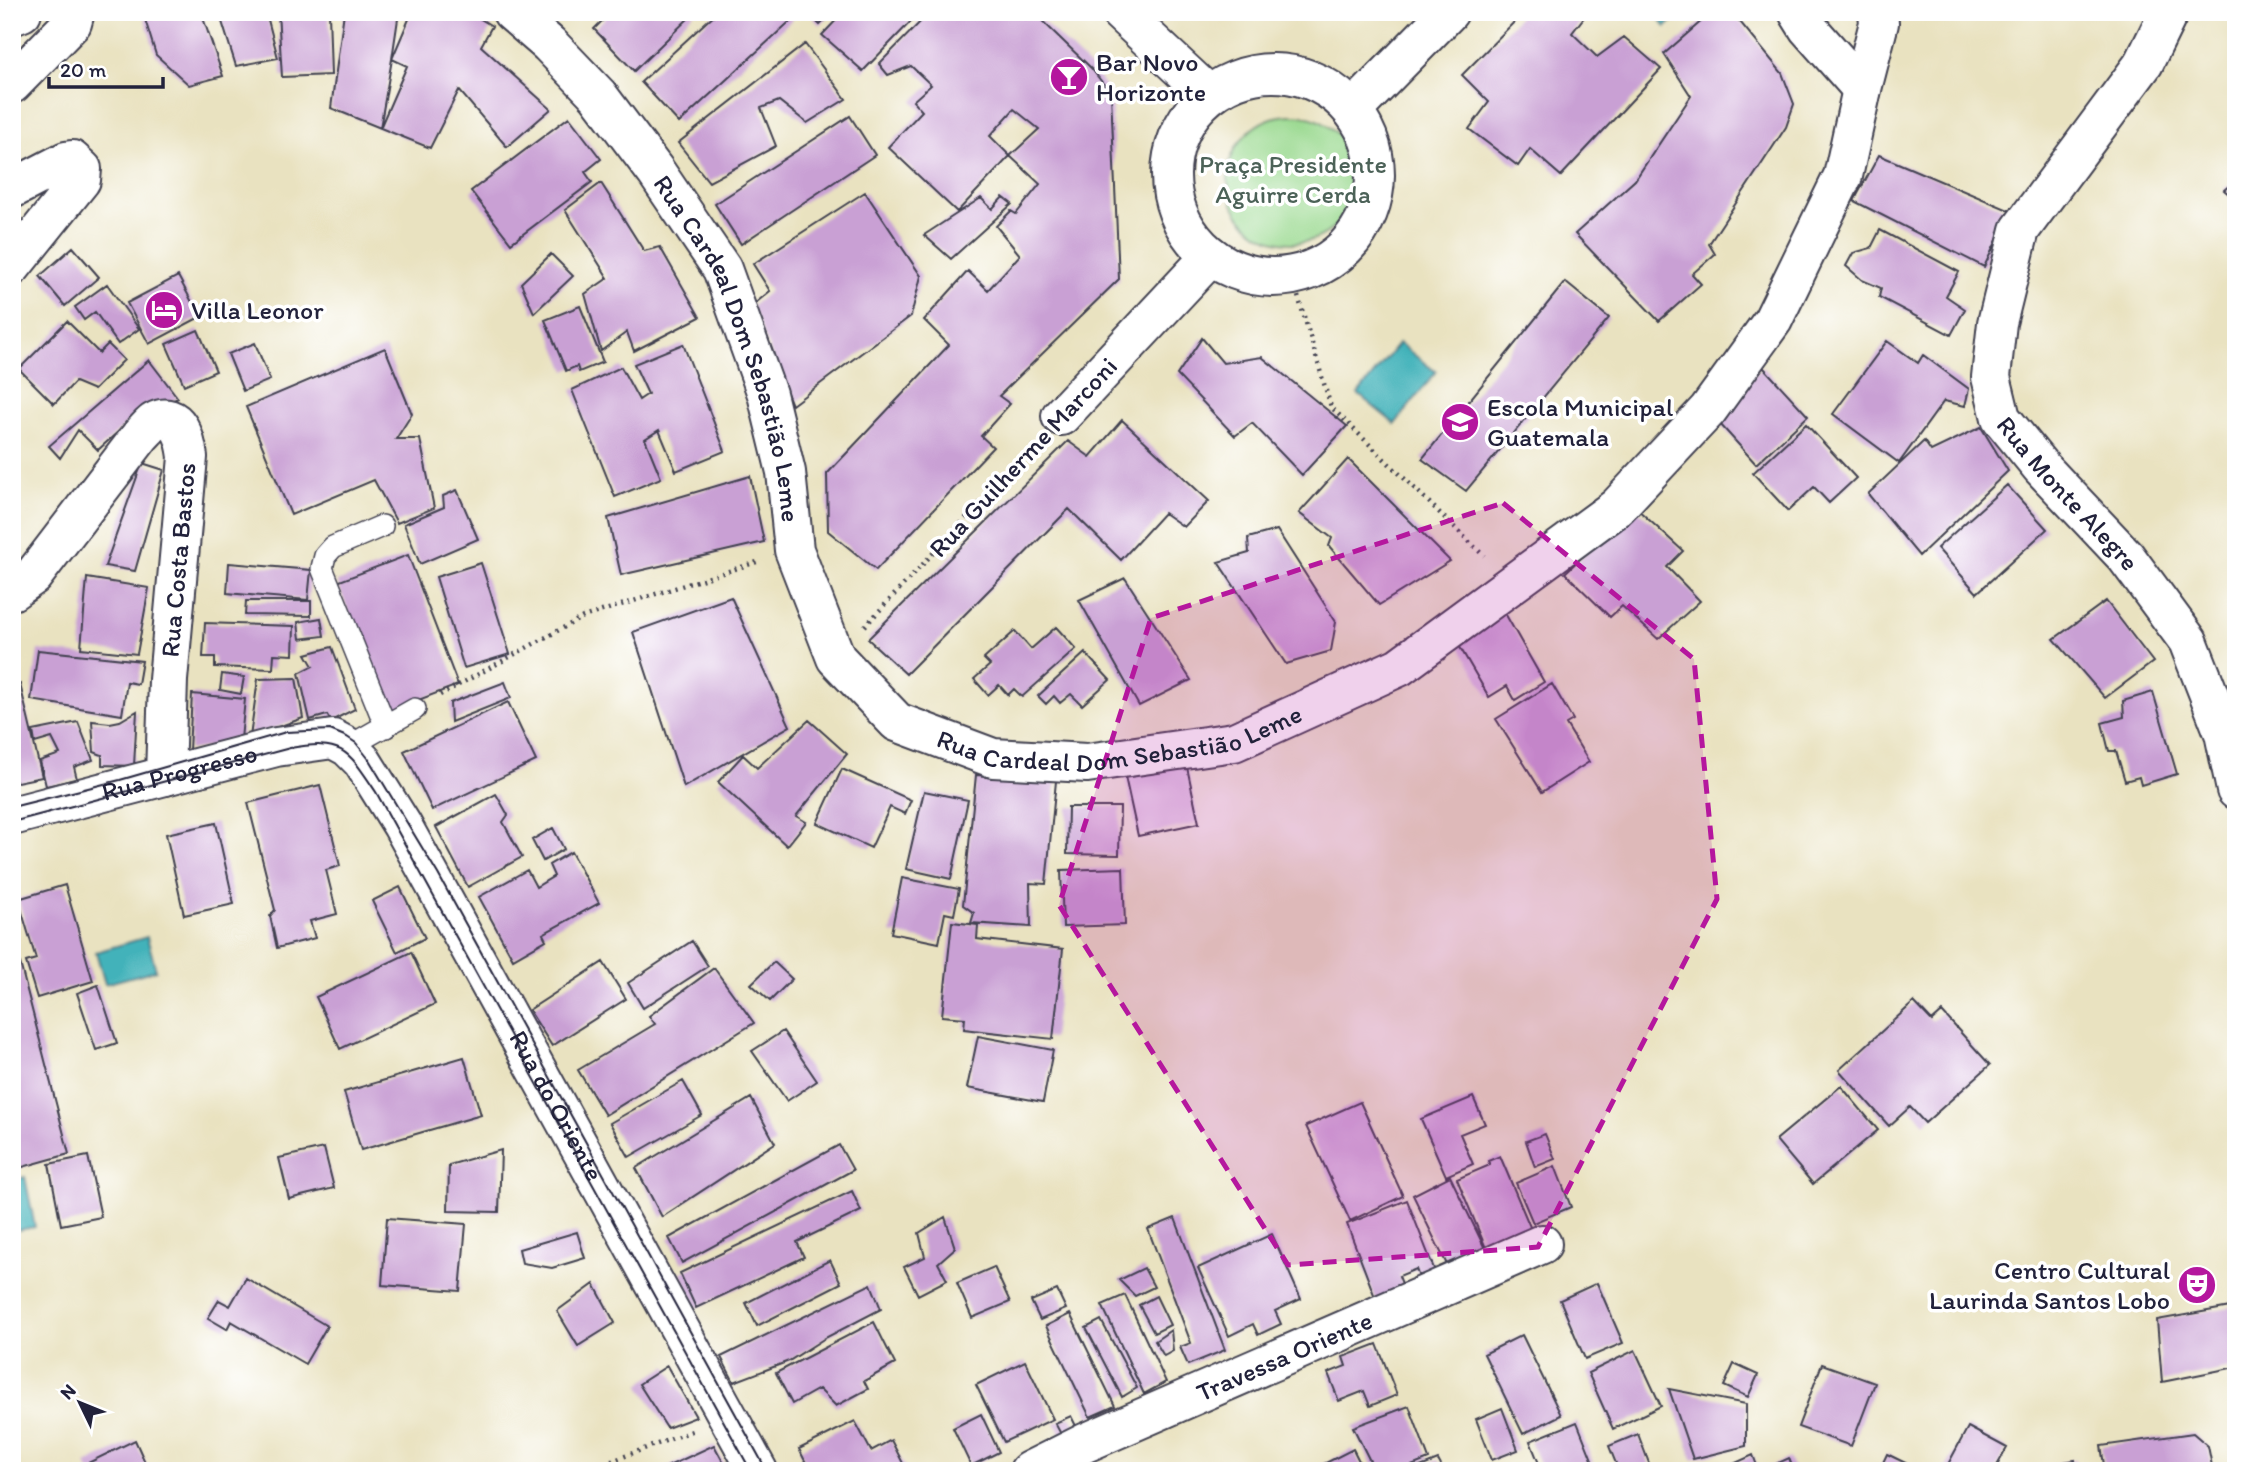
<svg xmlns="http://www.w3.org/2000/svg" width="2248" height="1483" font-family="Itim,sans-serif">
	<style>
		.green { fill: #9ad98f; stroke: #5e7e65; stroke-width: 2 }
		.water { fill: #42b2ba; stroke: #326a7a; stroke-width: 2 }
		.building { fill: #c9a0d4; fill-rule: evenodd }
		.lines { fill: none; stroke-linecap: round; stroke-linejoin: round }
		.lane-casing { stroke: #403f4f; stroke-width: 24 }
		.street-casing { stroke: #403f4f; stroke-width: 42 }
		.path { stroke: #403f4f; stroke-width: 4.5; stroke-dasharray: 2 5; stroke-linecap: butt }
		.lane { stroke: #fff; stroke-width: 21 }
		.street { stroke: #fff; stroke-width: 38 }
		.tram { stroke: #22223b; stroke-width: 2 }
		.marked { fill: #b5179e; fill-opacity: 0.2; stroke: #b5179e; stroke-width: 5; stroke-dasharray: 14 9; stroke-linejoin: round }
		.labels { text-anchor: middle; stroke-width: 7; stroke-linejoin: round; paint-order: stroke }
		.poi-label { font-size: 26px; fill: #22223b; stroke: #fff; text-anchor: start }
		.park-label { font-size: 26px; fill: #4c6258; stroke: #fff }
		.street-label { font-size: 26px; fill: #22223b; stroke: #fff }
	</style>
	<rect width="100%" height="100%" fill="#fff"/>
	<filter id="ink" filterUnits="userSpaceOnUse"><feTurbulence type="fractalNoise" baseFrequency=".0143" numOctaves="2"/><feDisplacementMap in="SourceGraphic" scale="14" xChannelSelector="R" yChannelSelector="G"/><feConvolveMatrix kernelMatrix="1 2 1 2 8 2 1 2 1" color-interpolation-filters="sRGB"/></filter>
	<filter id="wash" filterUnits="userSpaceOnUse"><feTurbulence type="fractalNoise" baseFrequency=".00686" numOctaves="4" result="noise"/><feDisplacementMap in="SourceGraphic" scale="28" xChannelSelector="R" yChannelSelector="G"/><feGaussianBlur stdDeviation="1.57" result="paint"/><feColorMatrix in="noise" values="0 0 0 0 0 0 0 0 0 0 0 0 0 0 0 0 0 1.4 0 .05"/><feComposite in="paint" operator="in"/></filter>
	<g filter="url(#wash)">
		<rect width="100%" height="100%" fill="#e9e2c0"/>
		<path class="green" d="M1228 179a64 64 0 1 1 128 0a64 64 0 1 1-128 0Z"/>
		<path class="water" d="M1653,12H1682L1666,27Z
			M1399,343L1436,372L1395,424L1358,394Z
			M147,937L156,970L105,984L96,952Z
			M25,1177L35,1227L12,1231V1180Z"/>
		<g id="blocks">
			<path class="building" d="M146,12H201L223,76L189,85L156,55L143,13Z
				M219,12H266L278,58L236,66Z
				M278,12H329L331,75L282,77Z
				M344,12H399L392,59L412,12H469L492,26L481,46L551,109L507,147L459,90L430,148L331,108ZM392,59L407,66L380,128Z
				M611,12H695L634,71L594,29Z
				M717,12L798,14L679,123L641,82Z
				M807,12H833L820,25Z
				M844,12H920L863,71L822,35Z
				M930,12H1033L1091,68L1111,94L1119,279L999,396L1010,404L981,436L993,447L876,570L828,531L827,474L949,345L924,320L968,271L988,290L1020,255L996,226L1011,211L1016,214L1040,184L1010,156L1039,129L1014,109L990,136L1010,156L957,212L888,147L922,111L913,101L931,85L911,66L888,75L879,64Z
				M1524,12H1588L1572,33L1597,57L1624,37L1661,69L1561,176L1530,149L1518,166L1469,129L1489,102L1462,75Z
				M1712,12H1732L1782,73L1794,104L1786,127L1709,244L1715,254L1692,274L1701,284L1659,321L1575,234L1635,180L1691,96L1664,54Z
				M805,44L846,99L807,123L779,101L761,108L776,146L709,182L678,143Z
				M850,116L875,155L741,244L715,204Z
				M569,117L601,159L585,172L592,182L511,243L471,191Z
				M1879,155L2011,211L1984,267L1854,201Z
				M2236,180V200L2224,190Z
				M601,183L644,251L660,247L700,317L634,351L627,332L601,351L585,294L608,278L565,210Z
				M865,192L921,276L911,316L792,405L752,306L770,291L753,264Z
				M1003,197L1012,204L951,259L924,235L981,198L992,209Z
				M1880,230L1959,272L1946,296L1965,309L1951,335L1879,297L1881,288L1862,280L1846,266L1853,253L1871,248Z
				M73,247L99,277L65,306L40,276Z
				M551,254L573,276L534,313L521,283Z
				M178,276L200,317L149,344L127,303Z
				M1565,282L1609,318L1466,491L1422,459Z
				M107,284L139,329L118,344L95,312L84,320L75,307Z
				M580,306L603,362L579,372L577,366L566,371L545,320Z
				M67,321L99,353L108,344L124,360L94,390L75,382L54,404L19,369Z
				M198,330L216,371L184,385L166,344Z
				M1202,338L1223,363L1262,357L1347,426L1302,475L1252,423L1235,436L1177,375Z
				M1887,341L1918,363L1923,355L1969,389L1965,406L1944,401L1899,463L1833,414Z
				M255,343L270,380L243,391L228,354Z
				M683,344L725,451L676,471L659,430L645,439L661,478L615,497L572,390L621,367L639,400L648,394L634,364Z
				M385,348L412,414L396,439H420L434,508L397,523L374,480L291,515L246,407Z
				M149,360L178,398L133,418L98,450L78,430L60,458L49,446Z
				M1763,367L1808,416L1756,464L1711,414Z
				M1122,420L1209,501L1184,527L1164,513L1121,560L1069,509L906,674L868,639L1068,441L1090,457Z
				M1806,424L1856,478L1829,503L1814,487L1788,511L1753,473Z
				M1981,427L2008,471L1919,556L1868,494L1924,441L1931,451Z
				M1348,459L1450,561L1379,605L1329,546L1332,538L1299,513Z
				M142,463L164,470L135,571L105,566Z
				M750,476L764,542L621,575L608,518Z
				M2007,485L2047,529L1977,593L1937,548Z
				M457,490L478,539L420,564L404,524L444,507L443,496Z
				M1635,507L1683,551L1667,567L1700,601L1658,639L1622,606L1610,617L1565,573Z
				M1277,530L1336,622L1331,651L1286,664L1218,562L1249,553L1248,538Z
				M408,555L458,685L387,712L337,582Z
				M229,563L311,570L308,600L227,593Z
				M481,563L510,654L464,668L436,577Z
				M87,578L149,588L137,654L81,648Z
				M1125,578L1191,680L1139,706L1079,600Z
				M731,597L790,726L684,787L633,632Z
				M246,601H311V616L245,615Z
				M2106,601L2153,662L2105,698L2054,639Z
				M1502,608L1544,682L1515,700L1507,686L1489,697L1454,637Z
				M321,618L324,636L300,639L298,622Z
				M205,623L294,626L293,655L274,654L273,669L215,667V657H203Z
				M1056,627L1076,649L1022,697L1014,689L1008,695L999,685L988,695L974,679L990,665L984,659L1015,631L1031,649Z
				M332,647L355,709L331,721L327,715L310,720L299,673L313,666L306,654Z
				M38,650L142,661L138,684L127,682L122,715L31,700Z
				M1085,653L1110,680L1082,705L1071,694L1060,703L1054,696L1046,704L1038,696Z
				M222,674L244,677L241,694L220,690Z
				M296,678L303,718L250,737L258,679Z
				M505,682L511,698L451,722L450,703Z
				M20,684L42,777L12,783V687Z
				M1552,684L1573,720L1566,724L1589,762L1542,792L1496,719Z
				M2153,692L2177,774L2141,785L2139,777L2125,781L2116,751H2109L2102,723L2124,717L2123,701Z
				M192,694L245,699L241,739H228L223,745L189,750Z
				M508,702L536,761L432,810L404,751Z
				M137,711L134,766L102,765V755L94,752L92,721L110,723L120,721Z
				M809,720L847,754L796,816L806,822L787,846L718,782L743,755L757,768Z
				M78,722L93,760L74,767L77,779L46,786L40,761L60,754L52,738L35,743L33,731Z
				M1185,758L1199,823L1138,836L1124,772Z
				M842,769L911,800L905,814L890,807L871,848L817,823Z
				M976,775L1056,781L1046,884L1030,883L1031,927L971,923L974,913L963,905Z
				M320,785L340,866L326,870L337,914L310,921L315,938L277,948L270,916L275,910L248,803Z
				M924,791L968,800L951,879L906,869Z
				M496,794L508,815L503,822L522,857L468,887L436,827Z
				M1068,807H1120L1119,855L1067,854Z
				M216,823L234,904L184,915L166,834Z
				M553,828L564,849L543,861L532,840Z
				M571,852L599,903L543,934L546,940L513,959L479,897L527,870L536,887L554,876L549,865Z
				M1123,868L1125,925L1063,927L1061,870Z
				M902,878L959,889L954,915L945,913L939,943L891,933Z
				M65,885L93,981L37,998L26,962L36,959L18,899Z
				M400,887L425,938L397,952L372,901Z
				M952,922L978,925L977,939L1063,949L1053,1039L964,1029L965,1018L942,1016Z
				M692,941L708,966L643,1008L628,983Z
				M411,952L435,1004L340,1049L316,997Z
				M603,962L626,999L552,1046L529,1010Z
				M774,962L792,979L770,1001L751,984Z
				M20,963L69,1154L12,1170V965Z
				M714,968L754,1023L605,1115L578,1070L655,1024L649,1016Z
				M98,985L117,1043L96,1050L77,993Z
				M1914,1002L1932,1021L1942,1012L1990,1065L1925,1123L1910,1107L1889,1126L1839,1070Z
				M783,1031L817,1081L787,1101L752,1051Z
				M978,1036L1053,1050L1043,1102L967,1088Z
				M464,1057L481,1115L361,1150L344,1092Z
				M683,1081L702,1115L629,1157L610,1123Z
				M1841,1086L1878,1130L1813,1184L1776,1140Z
				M1473,1097L1485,1124L1460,1134L1473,1164L1446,1176L1421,1119Z
				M751,1098L775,1143L662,1217L636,1168Z
				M1360,1102L1403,1196L1350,1221L1306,1126Z
				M1545,1134L1555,1159L1535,1167L1526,1141Z
				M839,1145L853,1170L682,1263L669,1238Z
				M324,1148L334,1188L289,1199L279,1158Z
				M501,1150L499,1212L448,1211L449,1165Z
				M88,1156L101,1217L61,1225L49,1164Z
				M1500,1156L1533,1234L1488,1253L1457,1179L1490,1165L1488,1161Z
				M1555,1166L1571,1207L1533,1223L1516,1183Z
				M1450,1176L1488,1255L1451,1273L1413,1195Z
				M852,1191L861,1211L797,1242L804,1257L696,1308L680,1273Z
				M1407,1200L1436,1274L1420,1280L1416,1269L1399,1276L1406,1294L1378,1305L1347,1224Z
				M945,1217L955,1248L938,1263L947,1280L918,1295L904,1267L925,1257L919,1233Z
				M387,1218L466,1224L460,1291L382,1285Z
				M1175,1218L1225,1350L1188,1365L1180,1347L1191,1343L1148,1229Z
				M577,1232L585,1258L552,1268L522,1263L519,1249Z
				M1272,1234L1301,1299L1275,1311L1281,1324L1258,1335L1253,1324L1229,1336L1198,1268Z
				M830,1260L841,1283L757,1326L746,1303Z
				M994,1267L1010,1302L972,1318L957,1283Z
				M1144,1268L1154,1287L1135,1296L1119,1280Z
				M246,1278L327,1326L305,1364L231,1321L227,1329L208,1318L219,1300L230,1306Z
				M1597,1283L1623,1343L1585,1359L1560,1300Z
				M594,1284L615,1323L578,1346L557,1311Z
				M871,1284L881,1309L825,1338L789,1361L734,1382L721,1357Z
				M1057,1290L1066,1309L1040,1320L1031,1301Z
				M1125,1295L1166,1382L1144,1394L1102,1305Z
				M1156,1296L1170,1325L1154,1333L1139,1305Z
				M2236,1306V1367L2162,1382L2157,1320Z
				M1070,1314L1115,1406L1090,1417L1046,1326Z
				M1101,1320L1137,1388L1122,1397L1086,1328Z
				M874,1322L895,1364L864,1381L868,1389L836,1406L819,1389L792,1404L776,1373Z
				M1171,1330L1173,1351L1164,1356L1155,1341Z
				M1522,1335L1561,1415L1523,1434L1484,1354Z
				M1377,1344L1397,1395L1370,1406L1364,1391L1339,1401L1328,1373L1346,1366L1343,1357Z
				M1635,1350L1661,1406L1613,1429L1588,1373Z
				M1025,1361L1053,1419L1004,1442L976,1385Z
				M1734,1364L1758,1375L1748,1397L1724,1386Z
				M1822,1364L1875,1383L1851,1446L1798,1427Z
				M667,1366L696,1417L667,1428L639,1384Z
				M1669,1389L1746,1404V1446L1693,1459Z
				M1409,1406L1429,1459L1399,1471H1375L1353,1427Z
				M1502,1408L1518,1450L1492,1460L1476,1419Z
				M981,1414L999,1452L971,1466L953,1428Z
				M1071,1416L1078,1430L1063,1438L1055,1423Z
				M855,1421L871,1451L891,1440L907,1471H810L799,1449Z
				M1577,1422L1593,1462L1574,1471H1542L1530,1441Z
				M1968,1427L2007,1448L1994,1471H1951L1946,1468Z
				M2193,1433L2208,1446L2213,1471H2105L2101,1446Z
				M1638,1434L1652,1471H1619L1609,1446Z
				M135,1440L149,1471H89L86,1464Z
				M714,1445L728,1471H658Z
				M1353,1449L1364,1471H1310Z
				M1887,1454L1922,1471H1879Z
				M1753,1455L1759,1471H1718Z
				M1789,1458L1794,1471H1761Z
				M1438,1460L1444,1471H1410Z
				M2075,1460L2076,1471H2035V1467Z"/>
		</g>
	</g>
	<g filter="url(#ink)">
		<use href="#blocks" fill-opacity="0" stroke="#403f4f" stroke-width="2"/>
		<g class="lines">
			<g class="lane-casing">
				<path id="lane" d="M382,526L333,547L325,556L322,568L386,727
					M348,747L415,709"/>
			</g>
			<g class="street-casing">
				<g id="street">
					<path id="s1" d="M512,12L549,44L598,95L656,172L722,269L767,394L786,472L794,550L836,658L897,722L993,758L1087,763L1234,742L1399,667L1617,507L1708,410L1773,320L1843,176L1862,89L1879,23L1878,12"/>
					<path d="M1120,12L1209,95"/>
					<path d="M1798,12L1808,28L1862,89"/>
					<path id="s2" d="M2169,12L2144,63L2020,230L1997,323L1991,377L2001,418L2041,467L2126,557L2188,641L2224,733L2236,790"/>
					<path d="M12,16L22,12"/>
					<circle cx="1273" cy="175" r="102"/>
					<path d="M12,84L72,23L75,12"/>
					<path d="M1353,110L1449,12"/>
					<path d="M12,189L66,161L72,160L82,169L81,180L12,266"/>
					<path d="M1061,416L1211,256"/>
					<path d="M12,591L33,576L141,435C145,431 150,425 154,422C179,408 186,441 188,457L168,680L165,776"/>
					<path id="s3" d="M12,816L276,747L333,739L348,747L362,761L402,825L758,1471"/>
					<path id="s4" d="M1029,1471L1085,1443L1542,1244"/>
				</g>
			</g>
			<path class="path" d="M1292,276L1331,407L1484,556
				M865,626L1036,443
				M440,695L583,617L757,562
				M585,1471L692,1431"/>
			<use href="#lane" class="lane"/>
			<use href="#street" class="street"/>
			<path class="tram" d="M12,807L120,780L286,732L330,730L347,737L356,743L368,758L438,874L767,1471
				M12,822L290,748C343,739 348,750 376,792L751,1471"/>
		</g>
	</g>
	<path class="marked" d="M1503,503L1694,659L1717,899L1538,1247L1288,1265L1059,905L1151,618Z"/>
	<defs>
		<g id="bar-disc" transform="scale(2.0125)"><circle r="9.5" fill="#b5179e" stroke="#fff"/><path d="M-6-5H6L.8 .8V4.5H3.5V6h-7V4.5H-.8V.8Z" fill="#fff"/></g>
		<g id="hotel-disc" transform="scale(2.0125)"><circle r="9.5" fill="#b5179e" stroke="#fff"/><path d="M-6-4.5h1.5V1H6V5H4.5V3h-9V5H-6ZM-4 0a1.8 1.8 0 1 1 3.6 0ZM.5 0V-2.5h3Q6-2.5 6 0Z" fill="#fff"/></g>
		<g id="school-disc" transform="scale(2.0125)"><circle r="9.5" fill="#b5179e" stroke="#fff"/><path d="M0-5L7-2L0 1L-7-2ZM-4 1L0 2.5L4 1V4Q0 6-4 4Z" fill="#fff"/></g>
		<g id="theatre-disc" transform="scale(2.0125)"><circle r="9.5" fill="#b5179e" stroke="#fff"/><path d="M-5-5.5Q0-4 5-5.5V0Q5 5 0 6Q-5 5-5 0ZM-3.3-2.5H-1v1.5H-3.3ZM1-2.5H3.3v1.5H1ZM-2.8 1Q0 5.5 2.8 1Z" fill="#fff"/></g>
	</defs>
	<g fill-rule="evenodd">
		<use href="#bar-disc" x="1069" y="77"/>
		<use href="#hotel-disc" x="164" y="310"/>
		<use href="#school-disc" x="1460" y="422"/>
		<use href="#theatre-disc" x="2197" y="1285"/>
	</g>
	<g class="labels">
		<g class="poi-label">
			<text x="1096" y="71">Bar Novo<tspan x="1096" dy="30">Horizonte</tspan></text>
			<text x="191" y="319">Villa Leonor</text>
			<text x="1487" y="416">Escola Municipal<tspan x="1487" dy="30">Guatemala</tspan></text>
			<text x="2170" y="1279" text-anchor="end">Centro Cultural<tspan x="2170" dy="30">Laurinda Santos Lobo</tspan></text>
		</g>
		<g class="park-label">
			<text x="1293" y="173">Praça Presidente<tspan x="1293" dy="30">Aguirre Cerda</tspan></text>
		</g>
		<g class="street-label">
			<text dy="9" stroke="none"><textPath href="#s1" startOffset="410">Rua Cardeal Dom Sebastião Leme</textPath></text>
			<text transform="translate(1023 457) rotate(-47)" y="9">Rua Guilherme Marconi</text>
			<text dy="9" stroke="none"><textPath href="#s2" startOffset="558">Rua Monte Alegre</textPath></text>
			<text transform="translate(178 560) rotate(-85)" y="9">Rua Costa Bastos</text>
			<text dy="9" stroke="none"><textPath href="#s1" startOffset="1060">Rua Cardeal Dom Sebastião Leme</textPath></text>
			<text dy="9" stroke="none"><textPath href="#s3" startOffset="173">Rua Progresso</textPath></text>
			<text dy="9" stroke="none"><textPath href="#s3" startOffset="763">Rua do Oriente</textPath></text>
			<text dy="9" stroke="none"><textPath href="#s4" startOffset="280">Travessa Oriente</textPath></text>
		</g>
	</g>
	<rect width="2248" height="1483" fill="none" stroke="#fff" stroke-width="42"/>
	<g transform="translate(80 1403) rotate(313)" stroke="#ffffff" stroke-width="5" paint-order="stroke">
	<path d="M0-5L12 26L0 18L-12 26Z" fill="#22223b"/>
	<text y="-10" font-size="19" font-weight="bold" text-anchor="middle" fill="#22223b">N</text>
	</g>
	<path d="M49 77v10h114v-10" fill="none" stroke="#22223b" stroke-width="3.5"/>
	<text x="60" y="77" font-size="21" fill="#22223b" stroke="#ffffff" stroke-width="5" paint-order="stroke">20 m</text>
</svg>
